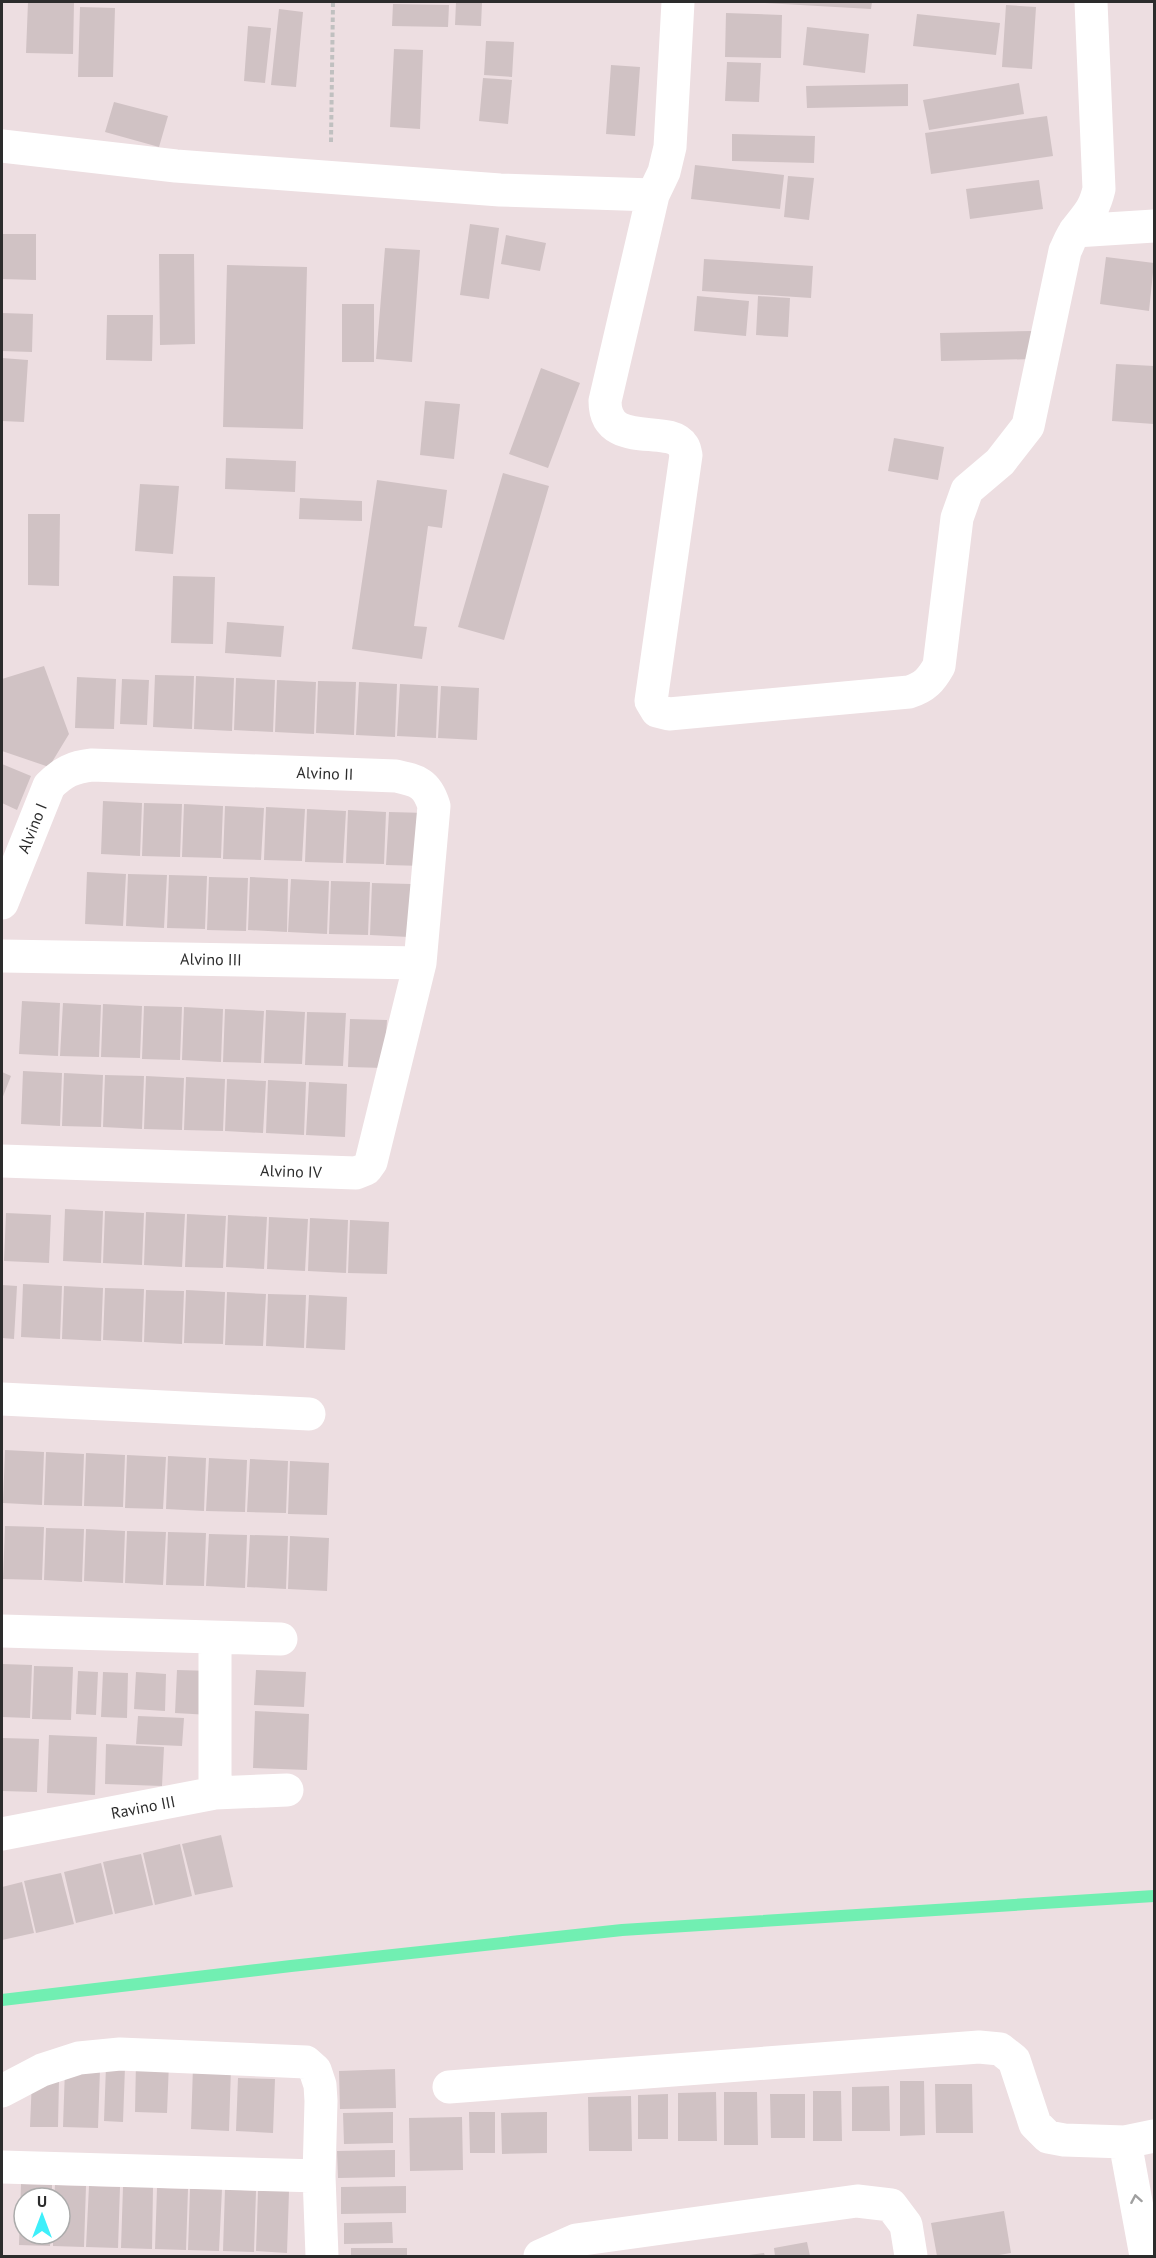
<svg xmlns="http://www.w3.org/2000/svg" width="1156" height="2258" font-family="'PT Sans',sans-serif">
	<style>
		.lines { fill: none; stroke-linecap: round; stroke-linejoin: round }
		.stream { stroke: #71efb2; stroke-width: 12 }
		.building { fill: #d0c2c4 }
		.path { stroke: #c0c0c0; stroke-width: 4; stroke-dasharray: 4.5 3; stroke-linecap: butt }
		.street { stroke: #fff; stroke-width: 33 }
		.oneway { stroke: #a0a0a0 }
		.labels { text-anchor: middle; stroke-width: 6; stroke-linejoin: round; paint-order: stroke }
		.street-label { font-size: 16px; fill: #2c2c2c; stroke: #fff }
	</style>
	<rect width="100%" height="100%" fill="#eddee1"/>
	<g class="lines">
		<path class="stream" d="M2,2000L291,1966L622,1930L1154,1896"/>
	</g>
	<path class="building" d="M28,2H74L73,54L26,53Z
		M456,2H482L481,26L455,25Z
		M765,2H872L871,9L765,3Z
		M393,4L449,5L448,27L392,26Z
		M1006,5L1036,7L1032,69L1002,67Z
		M80,7L115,8L113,77H78Z
		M279,9L303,12L296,87L271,85Z
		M726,13L782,15L781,58L725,57Z
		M917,14L1000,23L996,55L913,46Z
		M248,26L271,28L265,83L244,81Z
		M807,27L869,34L865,73L803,65Z
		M486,41L514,42L512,77L484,75Z
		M394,49L423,50L420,129L390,127Z
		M727,62L761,63L759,102L725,101Z
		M611,65L640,67L635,136L606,134Z
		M483,78L512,80L508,124L479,121Z
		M1019,83L1024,114L929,130L923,100Z
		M908,84V106L807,108L806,86Z
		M114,102L168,116L159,147L105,132Z
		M1047,116L1053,156L931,174L925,133Z
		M732,134L815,136L814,163L732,161Z
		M695,165L784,175L780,209L691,199Z
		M788,176L814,178L809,220L784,217Z
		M1039,180L1043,209L970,219L966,189Z
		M470,224L499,228L489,299L460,295Z
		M2,234H36V280L2,279Z
		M506,235L546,243L540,271L501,264Z
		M385,248L420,250L412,362L376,359Z
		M159,254H194L195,344L160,345Z
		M1106,257L1154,263L1149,311L1100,304Z
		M704,259L813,266L811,298L702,291Z
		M227,265L307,267L303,429L223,427Z
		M697,296L749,301L746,336L694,331Z
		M758,296L790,298L788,337L756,335Z
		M342,304H374V362H342Z
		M2,313L33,314L32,352L2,351Z
		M107,315H153L152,361L106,360Z
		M1033,331L1034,359L941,361L940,333Z
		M2,358L28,360L24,422L2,421Z
		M1116,364L1154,366V424L1112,421Z
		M541,368L580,383L548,468L509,454Z
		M425,401L460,404L454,459L420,455Z
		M894,438L944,447L938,480L888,471Z
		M226,458L296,461L295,492L225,489Z
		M503,473L549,486L504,640L458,627Z
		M377,480L447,490L442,528L428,526L414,626L427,627L422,659L352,649Z
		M140,484L179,486L173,554L135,551Z
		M300,498L362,501V521L299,519Z
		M28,514H60L59,586L28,585Z
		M173,576L215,577L213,644L171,643Z
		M227,622L284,626L281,657L225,653Z
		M44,666L69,734L49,767L2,751V679Z
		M155,675L194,676L192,729L153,727Z
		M196,676L234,678L232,731L194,729Z
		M77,677L116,679L114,729L75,728Z
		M236,678L275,680L273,732L234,730Z
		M122,679L149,680L147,725L120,724Z
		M277,680L316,682L314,734L275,732Z
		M318,681L356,682L354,735L316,733Z
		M359,682L397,684L395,737L356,735Z
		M400,684L438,686L436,738L397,736Z
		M441,686L479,688L477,740L438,738Z
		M2,764L31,776L17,810L2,803Z
		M103,801L142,803L140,856L101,854Z
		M144,803L182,804L180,857L142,856Z
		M184,804L223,806L221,858L182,857Z
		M225,806L264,808L261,860L223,859Z
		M266,807L305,809L302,861L264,860Z
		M307,809L346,811L343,863L305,862Z
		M348,810L386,812L384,864L346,863Z
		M389,812L427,813L425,866L386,865Z
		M87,872L126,874L123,926L85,924Z
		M128,874L167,875L164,928L126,926Z
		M169,875L207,876L205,929L167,928Z
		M209,877L248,878L246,931L207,930Z
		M250,877L288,879L287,932L248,930Z
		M291,879L329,881L327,934L288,932Z
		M331,881L370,882L368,935L329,934Z
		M372,883L411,884L409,937L370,935Z
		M22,1001L60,1003L58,1056L19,1054Z
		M63,1003L101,1005L99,1057L60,1056Z
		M103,1004L142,1006L140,1058L101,1057Z
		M144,1006L182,1007L180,1060L142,1059Z
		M184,1007L223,1009L221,1062L182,1060Z
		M225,1009L264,1011L261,1063L223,1062Z
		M266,1010L305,1012L302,1064L264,1063Z
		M307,1012L346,1013L343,1066L305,1065Z
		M350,1019L387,1020L384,1068L348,1067Z
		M23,1071L62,1073L60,1126L21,1124Z
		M2,1072L11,1076L2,1099Z
		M64,1073L103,1075L101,1127L62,1126Z
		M105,1075L144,1076L142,1129L103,1127Z
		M146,1076L184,1078L182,1130L144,1129Z
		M186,1077L225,1079L223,1131L184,1130Z
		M227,1079L266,1081L263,1133L225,1131Z
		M268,1080L306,1082L304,1135L266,1133Z
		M309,1082L347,1084L345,1137L306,1135Z
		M65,1209L103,1211L101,1263L63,1261Z
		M105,1211L144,1213L142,1265L103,1263Z
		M146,1212L185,1214L182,1267L144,1265Z
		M6,1213L51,1215L49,1263L4,1261Z
		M187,1214L226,1216L223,1268L185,1267Z
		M228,1215L267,1217L264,1269L226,1267Z
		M269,1217L308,1219L305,1271L267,1269Z
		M310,1218L348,1220L346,1273L308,1271Z
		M350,1220L389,1222L387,1274L348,1273Z
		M23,1284L62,1286L60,1339L21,1337Z
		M2,1285L17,1286L14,1339L2,1338Z
		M64,1286L103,1288L101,1341L62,1339Z
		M105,1288L144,1289L142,1342L103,1340Z
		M146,1290L184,1291L182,1344L144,1342Z
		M186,1290L225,1292L223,1344L184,1343Z
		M227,1292L266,1294L263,1346L225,1345Z
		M268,1294L306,1295L304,1348L266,1346Z
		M309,1295L347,1297L345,1350L306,1348Z
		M5,1450L44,1452L42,1505L3,1503Z
		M46,1452L84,1454L82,1506L44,1505Z
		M86,1453L125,1455L123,1507L84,1506Z
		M127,1455L166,1457L163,1509L125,1508Z
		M168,1456L206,1458L204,1511L166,1509Z
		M209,1458L247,1460L245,1512L206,1511Z
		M250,1459L288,1461L286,1513L247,1512Z
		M290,1461L329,1463L327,1515L288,1514Z
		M5,1526L44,1527L42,1580L3,1579Z
		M46,1528L84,1529L82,1582L44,1580Z
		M86,1529L125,1531L123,1583L84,1581Z
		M127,1531L166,1532L163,1585L125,1583Z
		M168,1532L206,1533L204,1586L166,1585Z
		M209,1534L247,1535L245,1588L206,1586Z
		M250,1535L288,1536L286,1589L247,1587Z
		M290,1536L329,1538L327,1591L288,1589Z
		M2,1664L32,1665L30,1718L2,1717Z
		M34,1666L73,1667L71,1720L32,1719Z
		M177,1670L212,1671L210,1715L175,1713Z
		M256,1670L306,1672L304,1707L254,1705Z
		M78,1671L98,1672L96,1715L76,1714Z
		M103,1672L128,1673L127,1718L101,1717Z
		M136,1672L166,1674L165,1711L134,1709Z
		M255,1711L309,1714L307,1770L253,1768Z
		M138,1716L184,1718L182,1746L136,1744Z
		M49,1735L97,1737L95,1795L47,1793Z
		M2,1738L39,1739L37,1792L2,1791Z
		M106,1744L164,1747L162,1786L105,1784Z
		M221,1835L233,1887L195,1895L182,1844Z
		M180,1844L192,1896L155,1905L143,1853Z
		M141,1854L153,1905L115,1914L103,1862Z
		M101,1863L113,1914L76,1923L64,1872Z
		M61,1873L74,1924L36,1933L24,1881Z
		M22,1882L34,1933L2,1940V1887Z
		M136,2061L169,2062L167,2113L135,2112Z
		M106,2066L125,2067L123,2122L104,2121Z
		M193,2066L231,2067L229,2131L191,2129Z
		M65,2069H100L98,2128L63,2127Z
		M395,2069L396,2108L340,2109L339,2071Z
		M238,2078L275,2079L273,2133L236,2131Z
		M32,2079L59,2080L58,2127H30Z
		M900,2081H924L925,2135L900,2136Z
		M935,2084H972L973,2133H936Z
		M889,2086L890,2131H852V2087Z
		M813,2091H841L842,2141H813Z
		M716,2092L717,2141H678V2093Z
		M724,2092H757L758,2145H724Z
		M668,2094V2139H638V2095Z
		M770,2094H805V2138H771Z
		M631,2096L632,2151H589L588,2097Z
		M393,2112V2143L344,2144L343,2113Z
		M469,2112H495V2153H470Z
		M547,2112V2153L502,2154L501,2113Z
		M462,2117L463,2170L410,2171L409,2118Z
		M395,2150V2177L338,2178L337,2151Z
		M21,2184L52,2185V2198H24V2234H51L50,2246L19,2245Z
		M55,2185L86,2186L84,2247L53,2246V2234H60V2198H54Z
		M89,2186L120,2187L118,2248L86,2247Z
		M406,2186V2213L341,2214V2187Z
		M123,2187H153L152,2249L121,2248Z
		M157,2188L188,2189L186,2250L155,2249Z
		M190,2189H222L219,2251L188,2250Z
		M225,2189L256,2191L254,2252L223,2251Z
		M258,2191H289L287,2253L256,2251Z
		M1004,2211L1011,2253L993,2256H937L931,2223Z
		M392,2222L393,2243L344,2244V2223Z
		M807,2242L810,2256H775L774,2248Z
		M351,2248H407V2256H351Z
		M764,2253L765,2256H749V2255Z"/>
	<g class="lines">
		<path class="path" d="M331,142L333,2"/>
		<path class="street" d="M678,2L670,147L664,172L653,195L605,401C605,451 669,423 683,446C685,448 685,452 686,455L651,701L657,711L669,714L909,692C925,687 931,680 939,666L957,518L967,490L1000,462L1028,426L1065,251C1068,245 1071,236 1076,230C1088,214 1094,210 1099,189L1091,2
			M2,146L176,166L500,190L653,195
			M1075,231L1154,226
			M2,903L49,786C63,772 73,767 92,765L396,776C418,781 427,783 434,806L420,963L371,1162L366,1169L356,1173L2,1161
			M2,956L420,963
			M2,1399L309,1414
			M2,1631L281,1639
			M215,1638V1793
			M2,1834L215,1793L287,1790
			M449,2087L979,2047L1000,2049L1014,2060L1035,2124L1048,2137L1064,2140L1125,2142L1154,2136
			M2,2091L42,2070L79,2058L120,2054L306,2062L315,2070L320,2085L321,2101L319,2176L322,2256
			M1125,2142L1146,2256
			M2,2167L319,2176
			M540,2256L576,2240L857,2201L891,2205L906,2225L911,2256"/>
	</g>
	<defs><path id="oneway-chevron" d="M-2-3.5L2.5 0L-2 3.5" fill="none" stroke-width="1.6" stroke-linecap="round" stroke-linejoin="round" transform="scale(1.5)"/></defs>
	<use class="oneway" href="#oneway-chevron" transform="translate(1136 2199) rotate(-100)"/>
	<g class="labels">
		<g class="street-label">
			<text transform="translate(325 773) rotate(2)" y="6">Alvino II</text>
			<text transform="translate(32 828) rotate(-68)" y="6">Alvino I</text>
			<text transform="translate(211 959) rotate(1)" y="6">Alvino III</text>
			<text transform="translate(291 1171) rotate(2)" y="6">Alvino IV</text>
			<text transform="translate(143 1807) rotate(-11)" y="6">Ravino III</text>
		</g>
	</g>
	<rect width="1156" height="2258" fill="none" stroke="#2c2c2c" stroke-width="6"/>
	<g transform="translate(42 2216)"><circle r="28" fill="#ffffff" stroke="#ababab" stroke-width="1.5"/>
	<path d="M0-4.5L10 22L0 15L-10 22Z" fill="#3eeffa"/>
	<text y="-9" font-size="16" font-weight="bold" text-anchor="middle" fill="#2c2c2c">U</text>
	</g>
</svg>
